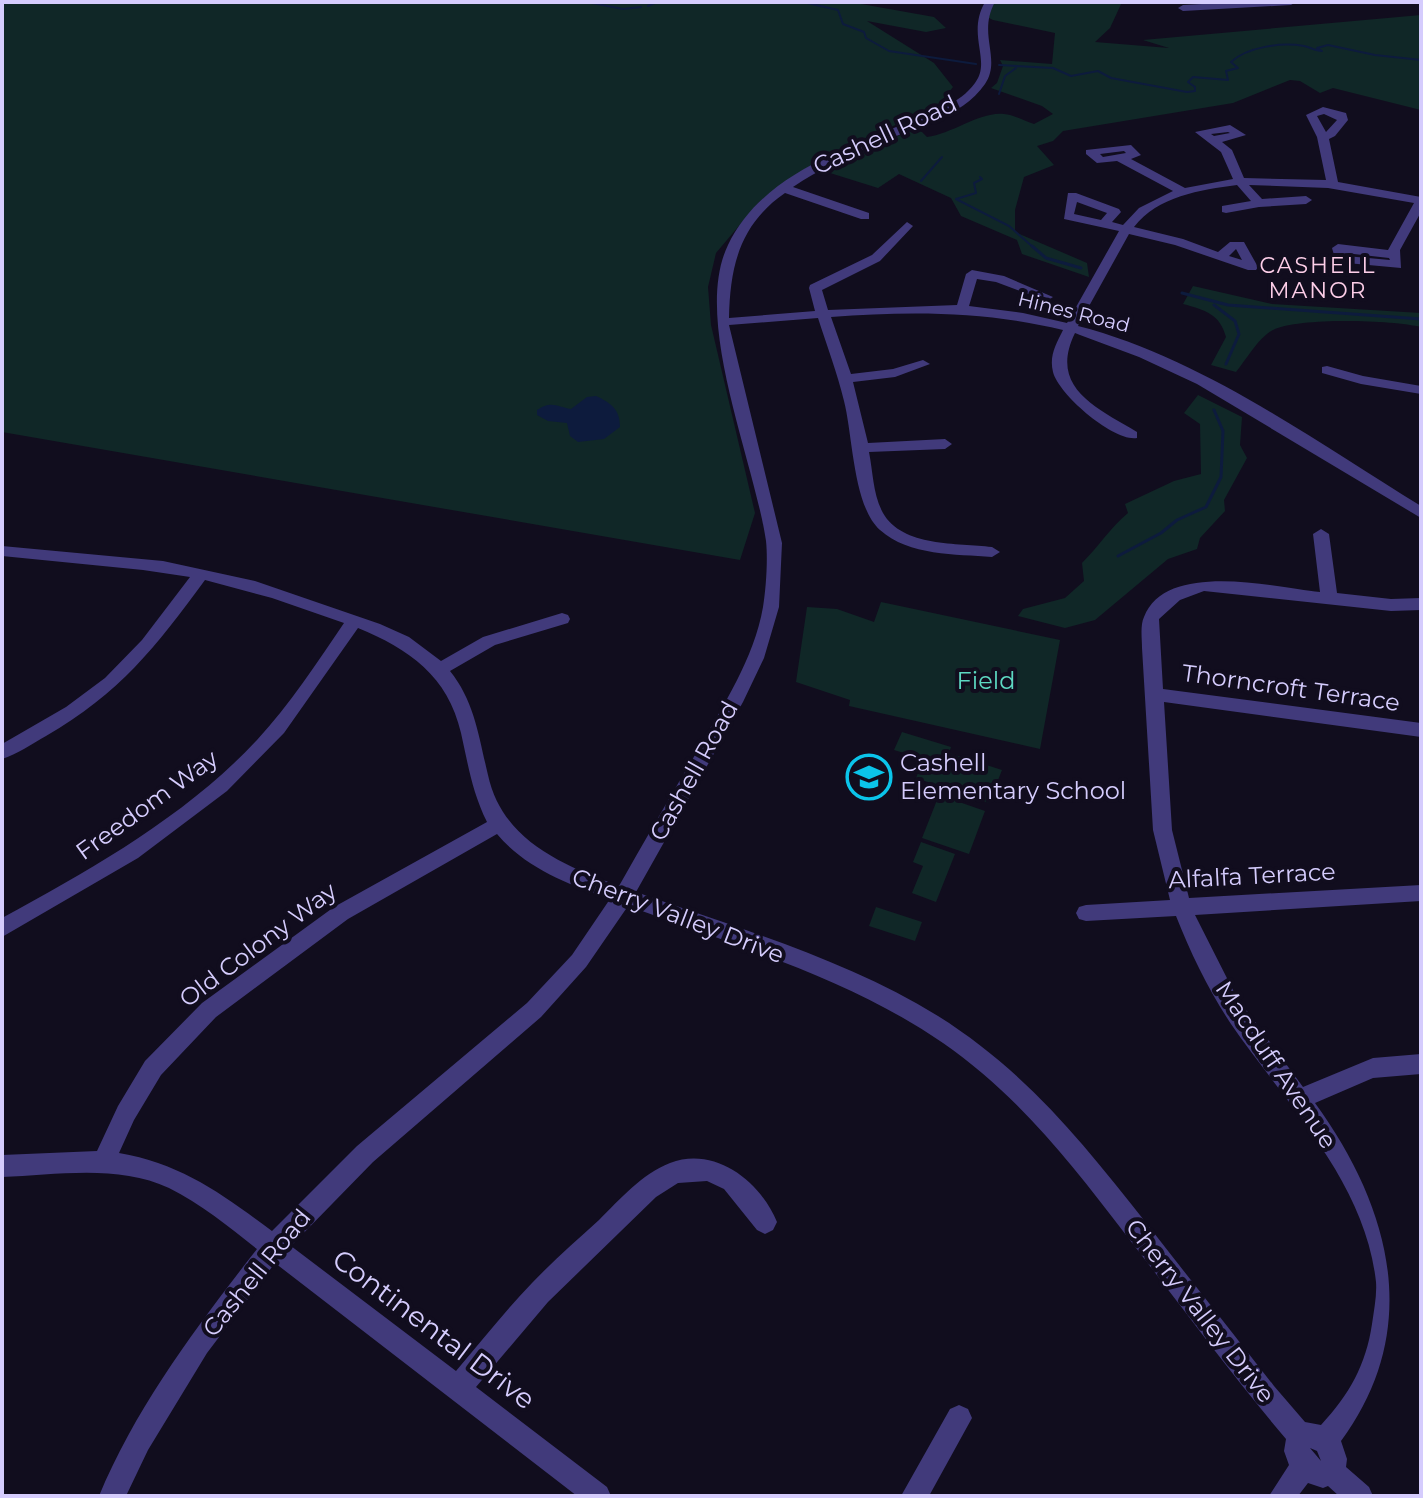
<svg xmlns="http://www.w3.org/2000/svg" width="1423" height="1498" font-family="Montserrat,sans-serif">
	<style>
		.green { fill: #102727 }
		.water { fill: #0d1b3d }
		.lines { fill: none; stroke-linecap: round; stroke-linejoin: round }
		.stream-far1 { stroke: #0d1b3d; stroke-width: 2 }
		.stream { stroke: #0d1b3d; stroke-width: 3 }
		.minor { fill: #413a7b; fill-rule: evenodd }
		.labels { text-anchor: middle; stroke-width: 8; stroke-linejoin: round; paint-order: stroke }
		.far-street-label { font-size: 20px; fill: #d5ccfd; stroke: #110d1e }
		.far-neighbourhood-label { font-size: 22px; letter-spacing: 2px; fill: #fdcee8; stroke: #110d1e }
		.street-label { font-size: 24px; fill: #d5ccfd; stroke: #110d1e }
		.park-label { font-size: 24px; fill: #5dd8c2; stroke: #110d1e }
		.poi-label { font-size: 24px; fill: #d5ccfd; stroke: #110d1e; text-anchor: start }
		.near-street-label { font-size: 28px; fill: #d5ccfd; stroke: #110d1e }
	</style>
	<rect width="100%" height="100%" fill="#110d1e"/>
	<path class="green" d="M2,2H850L934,17L946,28L926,32L867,21L934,63L953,87L938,106L824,157L784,183L759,202L716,253L708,287L711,325L755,513L740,560L2,432Z
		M990,2H1122L1110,28L1095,42L1169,48L1143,40L1421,15V110L1333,88L1320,93L1300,81L1290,80L1233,103L1063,131L1053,141L1037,146L1054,165L1024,177L1015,210V232L1087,263L1089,277L1022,254L1017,240L961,216L951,198L899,174L878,188L830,173L828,166L912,130L922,132L927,137C952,134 981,111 1004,114C1014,115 1025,121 1034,124L1053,114L1042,106L991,88L997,83L1003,66L1000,60L1052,64L1055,33L993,20L983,15Z
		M1193,286L1272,304L1421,313V327C1392,320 1299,317 1273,330C1259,337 1246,360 1236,372L1211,365L1226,337C1220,314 1205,310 1183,304Z
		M1198,395L1242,417L1240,445L1247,458L1224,500L1225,511L1200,538L1197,549L1168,559L1095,620L1065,628L1018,616L1023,609L1065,598L1084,581L1082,563C1099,546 1110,528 1128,513L1125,504L1174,481L1201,474L1200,424L1184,413Z
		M881,602L1060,640L1040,749L849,706L850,700L796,682L807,607L837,609L874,622Z
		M902,732L951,747L949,753L1002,770L989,803L916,778L924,759L894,750Z
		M939,795L985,811L969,854L922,838Z
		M921,842L955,854L936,902L912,893L923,866L913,862Z
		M876,907L922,922L915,941L869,926Z"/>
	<path class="water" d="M596,396C611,403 620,409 620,427L604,439L578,442L570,436L567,423L548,421L537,415V410C552,400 557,407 571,409L587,397Z"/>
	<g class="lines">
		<path class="stream-far1" d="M587,2L623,9L641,7
			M803,2L838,10L843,24L864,32L866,38L889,51L976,64
			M648,6L657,2
			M999,65L1053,68L1071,76L1098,71L1111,78L1187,92L1195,91V87L1188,82L1193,77L1228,80L1226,71L1238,68L1231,62C1247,47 1281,42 1304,46C1310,47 1315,51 1322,51L1317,48L1328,45L1375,55L1421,60
			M999,94L1005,76L1016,68
			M980,177L982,179L974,183L976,193L956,199L1009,226L1034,248
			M921,181L942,157"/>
		<path class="stream" d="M1032,246L1046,258L1081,268
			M1182,293L1228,305L1421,319
			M1214,305L1235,321L1239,334L1226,364
			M1118,556L1161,533L1177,520L1206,507L1221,477L1223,431L1214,410"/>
		<path class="minor" d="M985,2H995C977,34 1002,59 985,84C962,118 910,129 874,145C845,157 818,170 793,187L869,213V219H861L785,193C740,224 730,266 729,318L815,311L809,288L810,285L872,255L907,222L913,226L880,261L822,290L828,310L957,305L966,274L972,270L1004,276L1053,297L1047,301L996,282L977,279L969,306L1023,313L1067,323L1119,231L1064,219L1068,193H1076L1119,209L1121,212L1112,222L1123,225L1139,208L1173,191L1117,161L1097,163L1086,154V150L1131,145L1141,155L1131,159L1185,188L1233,179L1221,152L1195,132L1230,125L1246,135L1222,142L1232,150L1244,178L1326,180L1317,137L1306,115L1323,107L1346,113L1348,120L1335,136L1329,139L1338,182L1421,197V212L1400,250L1401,268L1336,262L1332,248L1338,244L1388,250L1414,203L1328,188L1249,185L1262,199L1306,196L1312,200L1306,204L1259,207L1226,213L1222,212V206L1251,201L1237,185C1200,190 1158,196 1134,227L1183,239L1218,252L1230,242H1244L1258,267L1256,270H1248L1175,245L1129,234L1078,326C1200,357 1315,441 1421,506V518L1197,384L1139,357L1080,335L1075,333C1048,388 1097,408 1137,432V438C1114,442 1059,395 1053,372C1049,356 1056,344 1063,330C986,311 910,311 831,317L851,374L893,369L923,360L930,364L895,377L853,382L868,443L945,439L952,444L945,449L869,452C873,472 873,495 883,513C902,547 958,543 992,547L1000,552L992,557C956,554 909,556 880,530C853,506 853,436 844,401C837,372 827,346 818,318L729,325L782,543L779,607L764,658L743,702L636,892C737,928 846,959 938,1016C1027,1072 1083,1143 1147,1224C1189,1278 1232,1332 1274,1386L1305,1422L1321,1425C1349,1395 1366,1365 1372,1324C1374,1310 1377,1295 1376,1282C1365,1181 1286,1104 1231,1024C1209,991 1191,954 1176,916L1086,921L1079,919L1076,913L1079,907L1086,905L1170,900L1153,830L1142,648C1142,639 1140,625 1144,617C1166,560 1275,587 1320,592L1313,534L1321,529L1329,534L1337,593L1391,599L1421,598V610L1391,611L1204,591L1180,600L1159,619L1163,689L1421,723V737L1164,702L1172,830L1189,898L1421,885V901L1195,915L1236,996L1303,1087L1373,1058L1421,1054V1074L1373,1078L1315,1103C1392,1209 1423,1330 1341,1441L1347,1459L1346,1467L1369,1487L1373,1496H1339L1328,1486L1323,1488L1308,1483L1298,1496H1269L1289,1465L1284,1451L1286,1439C1230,1373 1179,1303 1126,1235C1071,1163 1018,1095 943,1043C849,978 734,945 628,906L586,967L541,1017L373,1162L291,1246L456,1371C481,1342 505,1311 532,1283C553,1261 576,1241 599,1220C620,1199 642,1174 670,1163C715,1146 760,1181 777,1222L773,1230L765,1234L757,1230L724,1189L707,1181L678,1183L656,1197L548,1302L476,1387L607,1487L611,1496H577L275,1263L207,1353L148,1450L126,1496H99C137,1405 197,1326 257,1249C229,1227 201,1204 169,1188C118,1164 56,1175 2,1177V1155L97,1151L118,1106L145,1061L202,1003L334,907L487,822C472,792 468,764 461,733C448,676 409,649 358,628L284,733L227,791L138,858L2,937V918C92,869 186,816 257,740C290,704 317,663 344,623L272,598L205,580C155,648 120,693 46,736C32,744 17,754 2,759V744L66,707L105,678L142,640L190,577L143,570L2,556V546L163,561L255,581L380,624L409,637L441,661L483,637L562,613L568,615L570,619L568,623L495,645L450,671C475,702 479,738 488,775C502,840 562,865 619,886C645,840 671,795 698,750C723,705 754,659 763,607C766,588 768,560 766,541C754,460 692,319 728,245C761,176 842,150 908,122C931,113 960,104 975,83C992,61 966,35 985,2ZM1324,114L1337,120L1326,132L1317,116ZM1228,132L1230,133L1214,136L1211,134ZM1124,151L1126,153L1103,157L1100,154ZM1077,202L1107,213L1101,220L1074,214ZM1236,249L1242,260L1229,256ZM1345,253L1389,258L1390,260L1346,256ZM497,834C525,868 570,885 610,899L572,955L527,1003L357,1146L272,1231C222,1194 182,1164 119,1153L134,1120L161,1075L216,1017L348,919ZM1310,1448L1317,1451L1321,1461Z
			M1239,2H1296L1291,5L1183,11L1178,8L1183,5Z
			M1327,366L1363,376L1421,386V394L1361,384L1322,373V367Z
			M959,1405L968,1409L972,1418L929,1496H901L950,1409Z"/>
	</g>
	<defs>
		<g id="school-ring" transform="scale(2.3)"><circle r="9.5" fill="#110d1e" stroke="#0bc4ea" stroke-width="1.5"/><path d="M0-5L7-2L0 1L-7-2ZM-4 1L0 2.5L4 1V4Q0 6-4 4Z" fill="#0bc4ea"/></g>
	</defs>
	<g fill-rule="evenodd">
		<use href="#school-ring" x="869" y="777"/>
	</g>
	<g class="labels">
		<g class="far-street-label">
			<text transform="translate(1074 312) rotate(14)" y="7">Hines Road</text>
		</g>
		<g class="far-neighbourhood-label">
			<text x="1318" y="273">CASHELL<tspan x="1318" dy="25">MANOR</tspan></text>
		</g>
		<g class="street-label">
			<text transform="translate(885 135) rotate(-25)" y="8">Cashell Road</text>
			<text transform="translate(1291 688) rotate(8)" y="8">Thorncroft Terrace</text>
			<text transform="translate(694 771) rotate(-61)" y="8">Cashell Road</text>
			<text transform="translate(147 805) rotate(-36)" y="8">Freedom Way</text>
			<text transform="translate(1252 876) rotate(-3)" y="8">Alfalfa Terrace</text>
			<text transform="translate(678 916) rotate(21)" y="8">Cherry Valley Drive</text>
			<text transform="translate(258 945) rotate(-37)" y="8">Old Colony Way</text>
			<text transform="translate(1276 1065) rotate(56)" y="8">Macduff Avenue</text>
			<text transform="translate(257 1273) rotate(-51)" y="8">Cashell Road</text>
			<text transform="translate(1200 1311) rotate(52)" y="8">Cherry Valley Drive</text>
		</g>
		<g class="park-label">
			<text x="986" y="689">Field</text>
		</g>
		<g class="poi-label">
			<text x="900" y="771">Cashell<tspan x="900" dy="28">Elementary School</tspan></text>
		</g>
		<g class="near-street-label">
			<text transform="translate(434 1329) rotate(37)" y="10">Continental Drive</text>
		</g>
	</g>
	<rect width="1423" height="1498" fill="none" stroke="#d5ccfd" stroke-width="8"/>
</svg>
